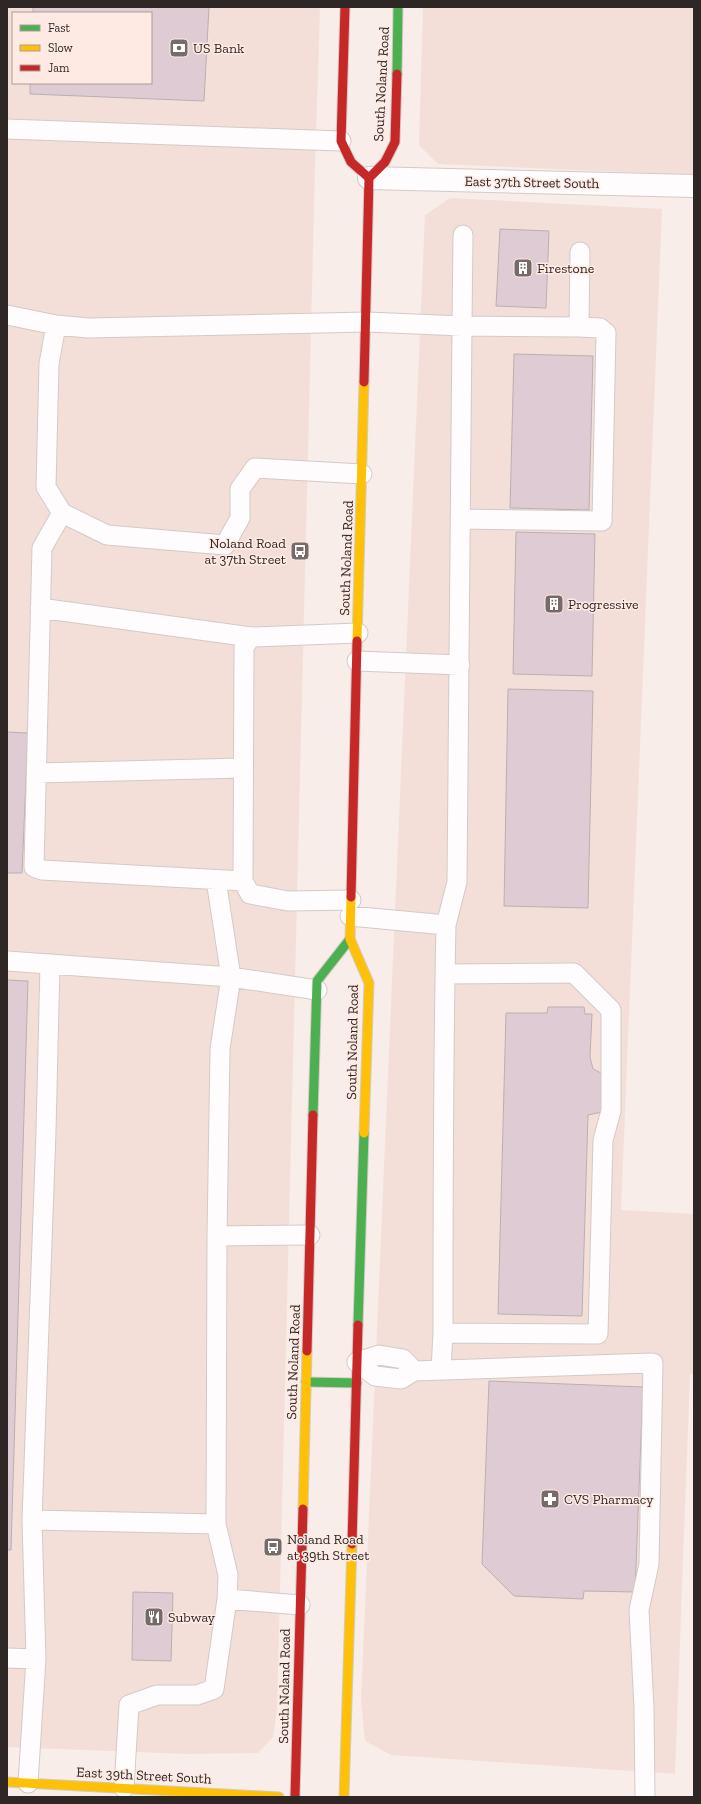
<svg xmlns="http://www.w3.org/2000/svg" width="701" height="1804" font-family="'Zilla Slab',serif">
	<style>
		.built { fill: #f3dfd8; fill-rule: evenodd }
		.building { fill: #dfcbd4; stroke: #b8b0b0 }
		.lines { fill: none; stroke-linecap: round; stroke-linejoin: round }
		.lane-casing { stroke: #d3cac7; stroke-width: 21 }
		.street-casing { stroke: #d3cac7; stroke-width: 24 }
		.fast-casing { stroke: #d3cac7; stroke-width: 11 }
		.slow-casing { stroke: #d3cac7; stroke-width: 11 }
		.jam-casing { stroke: #d3cac7; stroke-width: 11 }
		.lane { stroke: #fefcfc; stroke-width: 19 }
		.street { stroke: #fefcfc; stroke-width: 22 }
		.fast { stroke: #4caf50; stroke-width: 9 }
		.slow { stroke: #ffc107; stroke-width: 9 }
		.jam { stroke: #c62828; stroke-width: 9 }
		.labels { text-anchor: middle; stroke-width: 3; stroke-linejoin: round; paint-order: stroke }
		.poi-label { font-size: 14px; fill: #2f2725; stroke: #feeae3; text-anchor: start }
		.street-label { font-size: 14px; fill: #2f2725; stroke: #feeae3 }
	</style>
	<rect width="100%" height="100%" fill="#f8ede9"/>
	<path class="built" d="M7,7H320L315,167L277,1710L273,1737L258,1753L188,1754L7,1747ZM13,13H151V83H13Z
		M423,7H694V175L438,164L419,145Z
		M450,198L662,209L621,1210L694,1214V1374H690L675,1774L391,1755L365,1741L361,1701L425,215Z"/>
	<path class="building" d="M33,7H209L204,101L30,94V83H151V13H33Z
		M500,229L549,231L546,308L496,306Z
		M514,354L593,356L589,510L510,508Z
		M516,532L595,534L592,676L513,674Z
		M508,689L593,691L588,908L504,906Z
		M7,732L28,733L22,873H7Z
		M7,980L28,981L11,1550H7Z
		M548,1007H584L585,1014H592L590,1057L593,1069L603,1074L602,1112L588,1115L582,1316L498,1314L506,1013H547Z
		M489,1381L643,1387L635,1592L584,1591L583,1599L514,1596L482,1564Z
		M133,1592L173,1593L171,1661L132,1660Z"/>
	<g class="lines">
		<g class="lane-casing">
			<path id="lane" d="M7,129L341,141
				M463,235L462,326L579,327L580,252
				M7,315L56,325
				M362,474L255,468L240,489V518L225,545L107,535L62,513L46,487L49,364L56,325L88,328L367,322L462,326L457,882L446,925
				M62,513L42,548L34,867L42,870L243,881
				M460,519L602,521L606,333L600,328L579,327
				M40,608L251,637
				M357,661L460,665
				M37,773L243,768
				M216,880L231,977L317,990
				M351,900L288,901L250,894L243,881L244,647L251,637L358,633
				M350,916L446,925C443,1061 443,1197 443,1333L598,1334L603,1140L611,1111V1010L574,973L445,974
				M7,961L231,977L220,1049L217,1236L310,1235
				M217,1236L216,1524L228,1575L227,1599L300,1605
				M357,1362L375,1376L401,1379L414,1371L653,1363L649,1564L639,1610L644,1708L645,1797
				M357,1362L379,1355L403,1359L414,1371
				M441,1370L443,1333
				M32,1520L216,1524
				M7,1658L36,1659
				M28,1783L36,1659L32,1520L46,1132L50,964
				M124,1788L129,1705L157,1695H197L214,1689L227,1599"/>
		</g>
		<g class="street-casing">
			<path id="street" d="M369,178L694,186"/>
		</g>
		<g class="fast-casing">
			<path id="fast" d="M397,74L398,7
				M313,1115L317,981L350,939
				M358,1325L364,1133
				M306,1382L357,1383"/>
		</g>
		<g class="slow-casing">
			<path id="slow" d="M357,641L364,382
				M351,897L350,939L369,983L364,1133
				M303,1509L307,1351
				M7,1782L279,1797
				M344,1797L352,1544"/>
		</g>
		<g class="jam-casing">
			<path id="jam" d="M345,7L341,141L351,162L369,178
				M364,382L369,178L385,162L395,142L397,74
				M351,897L357,641
				M307,1351L313,1115
				M352,1544L358,1325
				M295,1797L303,1509"/>
		</g>
		<use href="#lane" class="lane"/>
		<use href="#street" class="street"/>
		<use href="#fast" class="fast"/>
		<use href="#slow" class="slow"/>
		<use href="#jam" class="jam"/>
	</g>
	<defs>
		<g id="bank-square" transform="scale(1)"><rect x="-9" y="-9" width="18" height="18" rx="4" fill="#756c6a" stroke="#feeae3"/><path d="M-6-4H6V4H-6ZM0-2.3a2.3 2.3 0 1 0 0 4.6a2.3 2.3 0 1 0 0-4.6Z" fill="#fff"/></g>
		<g id="building-square" transform="scale(1)"><rect x="-9" y="-9" width="18" height="18" rx="4" fill="#756c6a" stroke="#feeae3"/><path d="M-4-6H4V6H1V3H-1V6H-4ZM-2.5-4.3h1.7v1.8h-1.7ZM.8-4.3h1.7v1.8H.8ZM-2.5-1h1.7V.8h-1.7ZM.8-1h1.7V.8H.8Z" fill="#fff"/></g>
		<g id="bus-square" transform="scale(1)"><rect x="-9" y="-9" width="18" height="18" rx="4" fill="#756c6a" stroke="#feeae3"/><path d="M-5-6H5V4H4V6H2V4H-2V6H-4V4H-5ZM-3.5-4V0h7V-4ZM-3.5 1.2v1.5H-2V1.2ZM2 1.2v1.5H3.5V1.2Z" fill="#fff"/></g>
		<g id="pharmacy-square" transform="scale(1)"><rect x="-9" y="-9" width="18" height="18" rx="4" fill="#756c6a" stroke="#feeae3"/><path d="M-2-6h4v4h4v4h-4v4h-4v-4h-4v-4h4Z" fill="#fff"/></g>
		<g id="restaurant-square" transform="scale(1)"><rect x="-9" y="-9" width="18" height="18" rx="4" fill="#756c6a" stroke="#feeae3"/><path d="M-5-6h1v4h1v-4h1v4h1v-4h1v5L-1.5 .5V6h-2V.5L-5-1ZM5-6V6H3V1.5H1.5Q1.5-4 5-6Z" fill="#fff"/></g>
	</defs>
	<g fill-rule="evenodd">
		<use href="#bank-square" x="179" y="48"/>
		<use href="#building-square" x="523" y="268"/>
		<use href="#bus-square" x="300" y="551"/>
		<use href="#building-square" x="554" y="604"/>
		<use href="#pharmacy-square" x="550" y="1499"/>
		<use href="#bus-square" x="273" y="1547"/>
		<use href="#restaurant-square" x="154" y="1617"/>
	</g>
	<g class="labels">
		<g class="poi-label">
			<text x="193" y="53">US Bank</text>
			<text x="537" y="273">Firestone</text>
			<text x="286" y="548" text-anchor="end">Noland Road<tspan x="286" dy="16">at 37th Street</tspan></text>
			<text x="568" y="609">Progressive</text>
			<text x="564" y="1504">CVS Pharmacy</text>
			<text x="287" y="1544">Noland Road<tspan x="287" dy="16">at 39th Street</tspan></text>
			<text x="168" y="1622">Subway</text>
		</g>
		<g class="street-label">
			<text transform="translate(381 84) rotate(-87)" y="5">South Noland Road</text>
			<text transform="translate(532 182) rotate(1)" y="5">East 37th Street South</text>
			<text transform="translate(346 558) rotate(-88)" y="5">South Noland Road</text>
			<text transform="translate(352 1042) rotate(-89)" y="5">South Noland Road</text>
			<text transform="translate(293 1362) rotate(-88)" y="5">South Noland Road</text>
			<text transform="translate(284 1686) rotate(-89)" y="5">South Noland Road</text>
			<text transform="translate(144 1775) rotate(3)" y="5">East 39th Street South</text>
		</g>
	</g>
	<rect width="701" height="1804" fill="none" stroke="#2f2725" stroke-width="16"/>
	<rect x="12" y="12" width="140" height="72" fill="#feeae3" stroke="#ab9c97"/>
	<rect x="20" y="25" width="20" height="6" fill="#4caf50" stroke="#ab9c97"/>
	<text x="48" y="32" font-size="12" fill="#2f2725">Fast</text>
	<rect x="20" y="45" width="20" height="6" fill="#ffc107" stroke="#ab9c97"/>
	<text x="48" y="52" font-size="12" fill="#2f2725">Slow</text>
	<rect x="20" y="65" width="20" height="6" fill="#c62828" stroke="#ab9c97"/>
	<text x="48" y="72" font-size="12" fill="#2f2725">Jam</text>
</svg>
